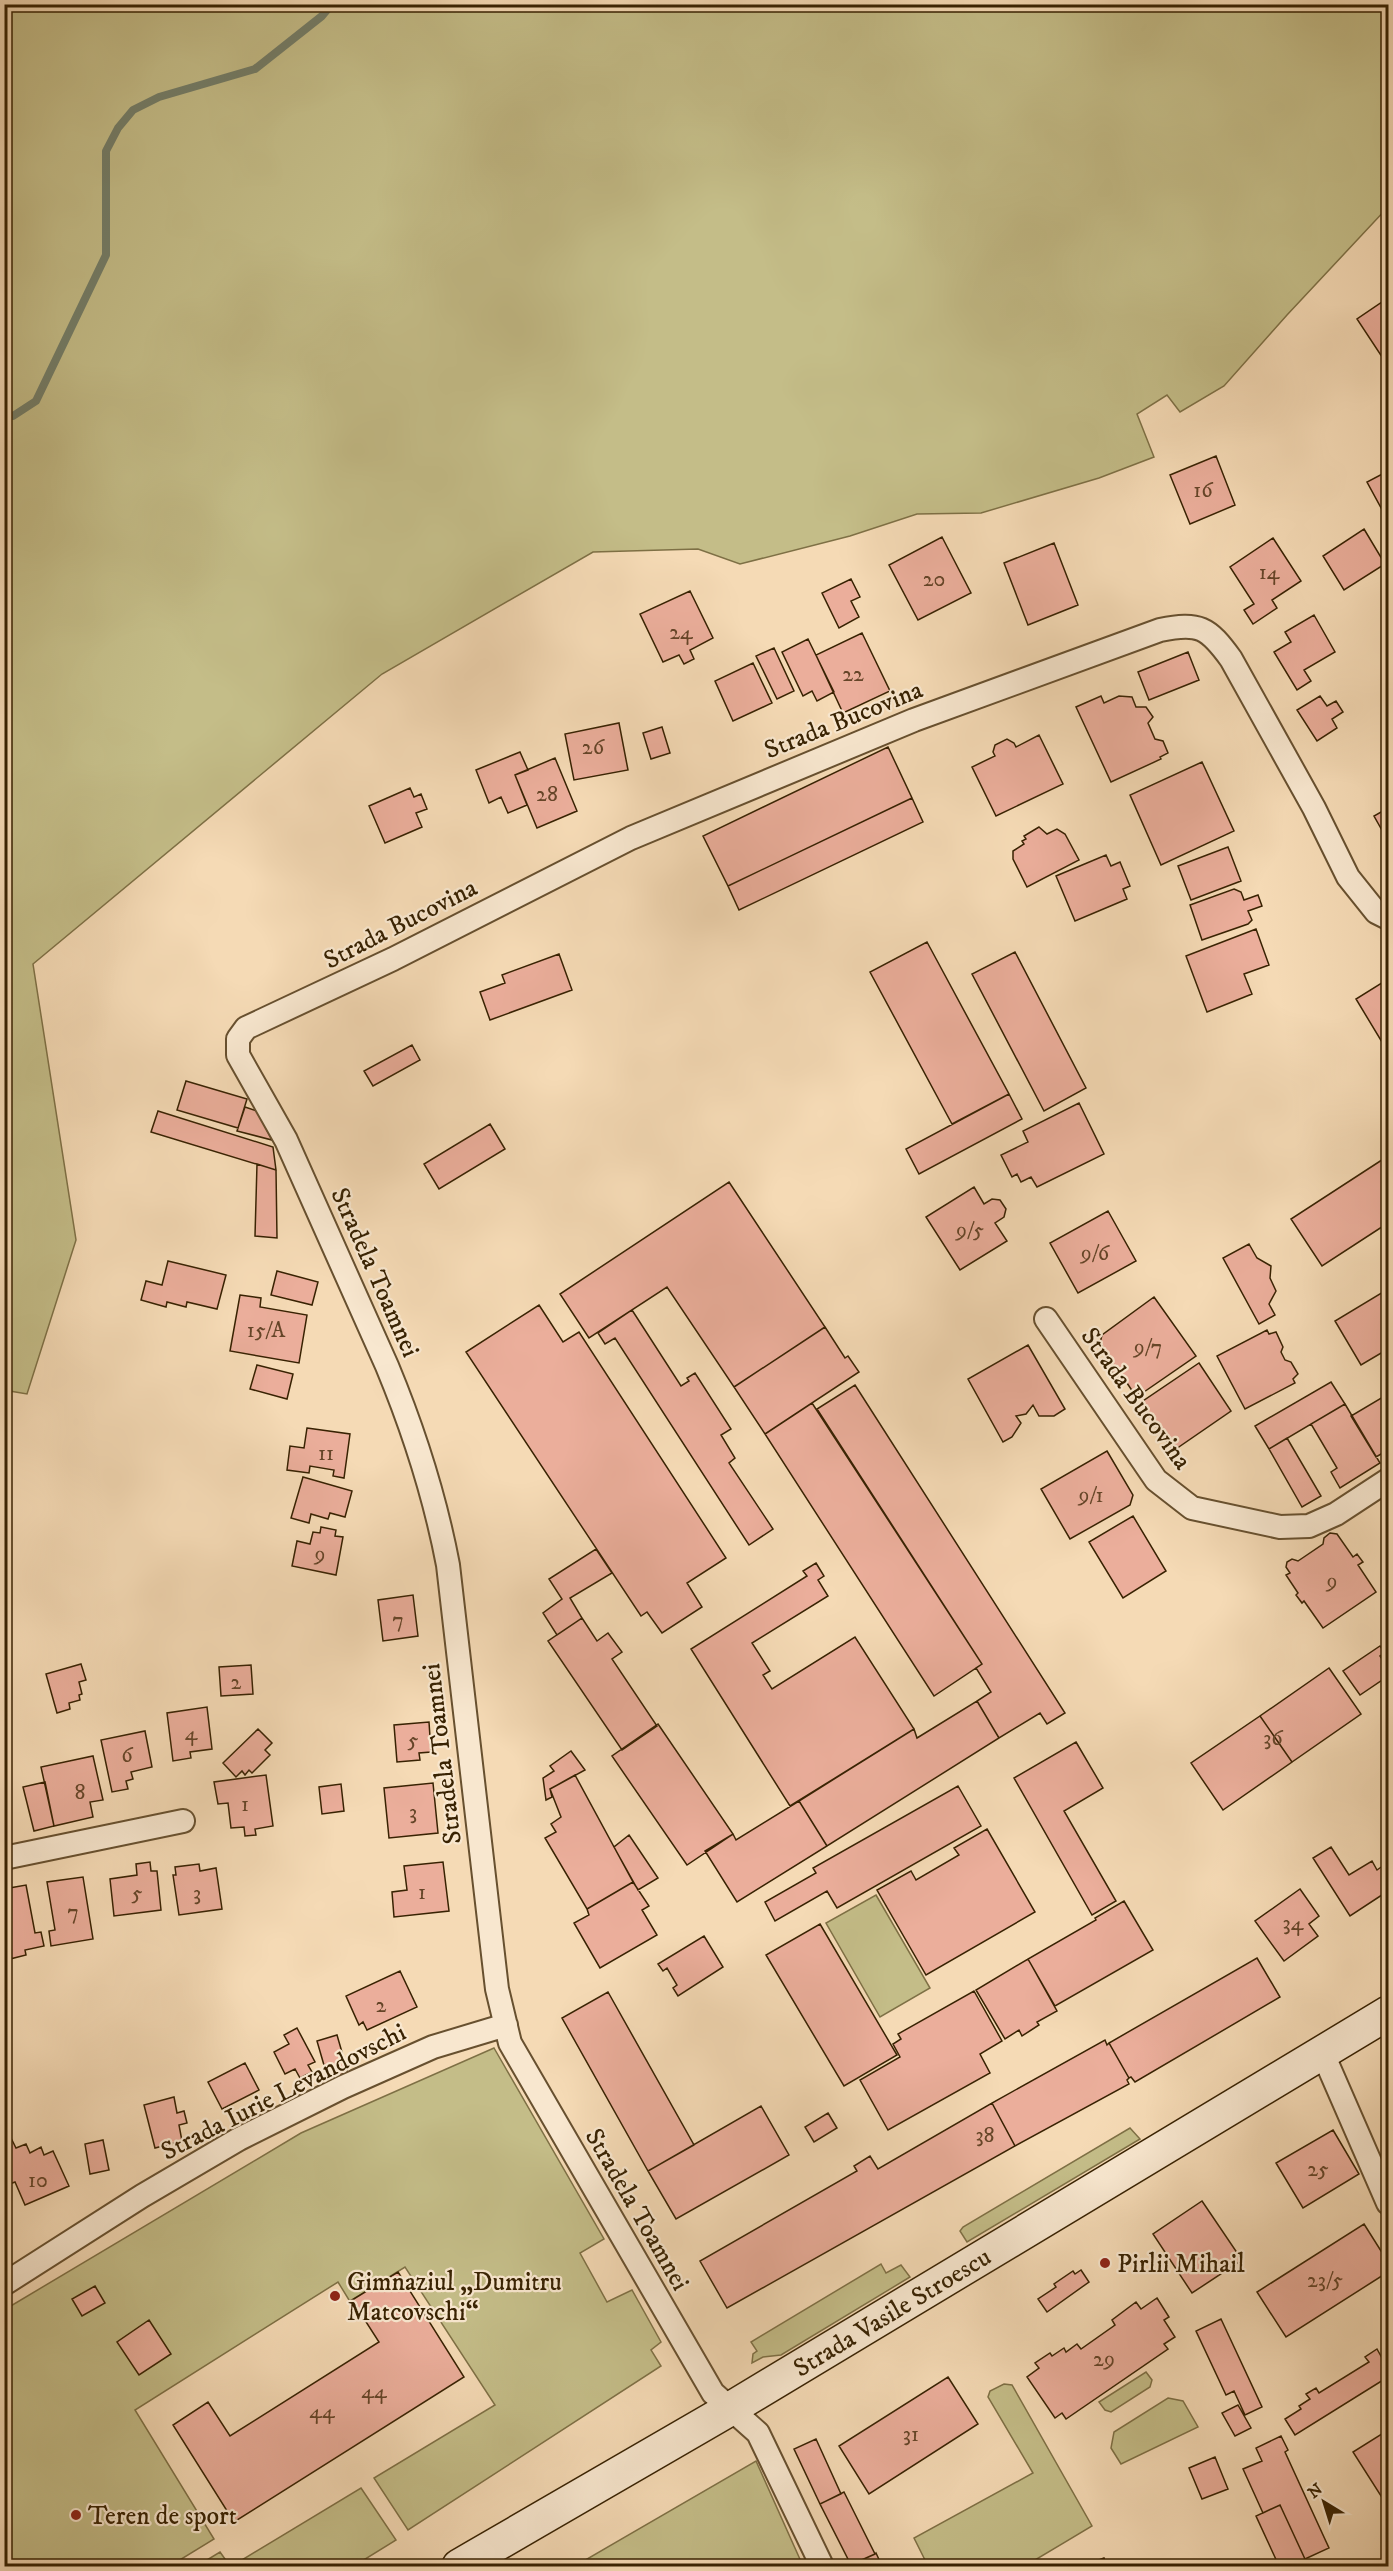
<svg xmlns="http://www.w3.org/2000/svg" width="1393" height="2571" font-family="'IM FELL DW Pica',serif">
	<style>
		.green { fill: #c4bd88; stroke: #7e7045; stroke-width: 1.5 }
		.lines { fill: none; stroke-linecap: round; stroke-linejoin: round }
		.stream { stroke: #747e69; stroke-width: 8 }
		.building { fill: #ebae9b; stroke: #382202; stroke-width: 1.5 }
		.minor-casing { stroke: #67502f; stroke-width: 26 }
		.secondary-casing { stroke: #382202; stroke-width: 36 }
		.minor { stroke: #f8e7cf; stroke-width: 22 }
		.secondary { stroke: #f8e7cf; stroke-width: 33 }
		.poi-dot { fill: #8f2418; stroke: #f8e7cf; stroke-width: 2 }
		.labels { text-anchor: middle; stroke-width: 4.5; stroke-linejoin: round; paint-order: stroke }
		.number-label { font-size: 22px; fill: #654528 }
		.street-label { font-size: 26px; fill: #382202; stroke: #f8e7cf }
		.poi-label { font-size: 26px; fill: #382202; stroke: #f8e7cf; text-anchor: start }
	</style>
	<rect width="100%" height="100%" fill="#f5dab5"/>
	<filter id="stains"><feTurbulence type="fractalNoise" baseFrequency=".00333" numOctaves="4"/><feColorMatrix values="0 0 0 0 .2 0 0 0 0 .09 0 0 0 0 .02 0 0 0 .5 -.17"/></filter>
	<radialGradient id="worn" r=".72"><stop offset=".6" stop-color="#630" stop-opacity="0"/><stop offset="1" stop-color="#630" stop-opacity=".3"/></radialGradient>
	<path class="green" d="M4,5H1388V207L1287,315L1224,386L1180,412L1167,395L1137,414L1154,457L1099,478L981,513L917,514L850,536L740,564L698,549L593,552L382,674L33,964L76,1240L27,1394L4,1390Z
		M876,1895L930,1988L880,2017L826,1923Z
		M494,2048L604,2239L580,2253L607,2302L632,2290L661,2342L651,2350L661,2366L408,2530L374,2478L495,2405L405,2267L352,2300H349L338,2282L135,2410L214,2539L170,2566H5L4,2310L301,2133Z
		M1130,2128L1140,2139L967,2242L960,2231L963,2227Z
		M881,2264L886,2273L901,2265L910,2277L781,2355L763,2357L752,2363L753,2354L757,2351L751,2342Z
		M1146,2372L1152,2380L1150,2387L1111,2412L1105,2410L1099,2402Z
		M1004,2384L1012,2385L1092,2526L1025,2566H928L914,2538L1033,2473L988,2397L990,2391Z
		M1168,2398L1183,2401L1198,2427L1121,2464L1111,2448L1114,2432Z
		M756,2461L803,2566H575Z
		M361,2488L396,2540L354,2566H232Z
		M220,2552L230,2566H197Z"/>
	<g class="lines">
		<path class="stream" d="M4,415L13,416L36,401L106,255V151L118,128L133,110L159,97L255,69L322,16L332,4"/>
	</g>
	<path class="building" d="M1388,298V366L1357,319Z
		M1216,456L1235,505L1190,524L1170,475Z
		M1388,471V515L1386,517L1367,482Z
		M1364,529L1385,564L1344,590L1323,556Z
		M942,537L971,593L918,620L889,565Z
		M1273,538L1301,581L1272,600L1277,608L1253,624L1244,610L1254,604L1230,567Z
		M1054,543L1078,605L1028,625L1004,563Z
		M851,579L860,597L851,601L859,617L839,628L822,593Z
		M690,591L713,638L690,650L694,659L684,664L679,655L663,662L640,614Z
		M1314,615L1335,652L1304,670L1311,681L1297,690L1274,652L1291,642L1285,632Z
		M862,633L890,691L843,713L816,655Z
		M808,639L834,692L817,701L812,691L803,696L782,652Z
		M774,648L794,691L777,699L756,656Z
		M1188,652L1199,680L1149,700L1138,672Z
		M753,663L772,703L733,721L715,681Z
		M1101,696L1104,703L1119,696L1132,697L1136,707H1146L1153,717L1148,723L1155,739L1163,741L1168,753L1160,757L1161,759L1111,782L1076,707Z
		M1320,696L1327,706L1336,701L1343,712L1332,719L1337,728L1317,741L1297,710Z
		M619,723L628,770L574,780L565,734Z
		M662,727L670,753L651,759L643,733Z
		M1039,735L1063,784L996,816L972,767L995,756L993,752L995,745L1007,739L1014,743L1016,747Z
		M888,747L912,798L728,886L703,836Z
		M520,752L528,770L515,775L527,805L508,813L501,797L489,803L476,770Z
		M555,758L577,811L537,828L515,775Z
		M1202,762L1234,831L1161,865L1130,795Z
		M410,788L414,797L421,794L427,809L416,813L422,827L385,843L369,806Z
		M912,798L923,822L739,910L728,886Z
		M1388,808V841L1374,816Z
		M1039,827L1047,834L1057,829L1065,834L1079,860L1027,887L1013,859V851L1024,844L1022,841L1026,839L1024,836Z
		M1228,847L1241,881L1191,900L1178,866Z
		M1106,855L1111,866L1120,862L1130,886L1123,889L1127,899L1075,921L1056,876Z
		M1234,889L1241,892L1244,900L1258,895L1262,906L1248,911L1252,920L1248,924L1202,940L1190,905Z
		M1256,929L1269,965L1244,974L1252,994L1207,1012L1186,956Z
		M927,942L1009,1094L952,1124L870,972Z
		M1015,952L1086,1088L1044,1111L972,974Z
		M559,954L572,990L490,1020L480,992L505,983L502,975Z
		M1388,979V1052L1356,999Z
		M412,1045L420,1060L373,1086L364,1071Z
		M186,1081L247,1099L238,1128L177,1110Z
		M1009,1094L1022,1119L919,1174L906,1149Z
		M1079,1103L1104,1154L1037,1187L1031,1177L1021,1182L1017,1174L1012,1177L1001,1155L1028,1142L1023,1131Z
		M245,1107L257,1111L272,1140L237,1131Z
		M158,1111L273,1147L276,1170L151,1132Z
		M490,1124L505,1149L439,1189L424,1164Z
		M1388,1156V1223L1322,1266L1291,1219Z
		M257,1164L276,1170L277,1238L255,1236Z
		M729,1182L825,1327L734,1387L667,1287L589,1338L560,1294Z
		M974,1187L984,1204L992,1199L1000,1200L1006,1209L1004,1217L995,1223L1007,1241L960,1270L926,1217Z
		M1108,1211L1136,1261L1078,1293L1050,1243Z
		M1249,1244L1257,1258L1271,1266L1270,1278L1276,1291L1269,1304L1275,1315L1259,1324L1223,1258Z
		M168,1261L226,1275L217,1309L187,1302L186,1307L167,1302L166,1307L141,1300L146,1281L162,1285Z
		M277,1271L318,1282L312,1305L271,1295Z
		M1388,1289V1349L1361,1365L1335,1321Z
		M240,1295L261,1298L260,1307L307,1315L299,1363L230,1351Z
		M1154,1297L1196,1356L1141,1394L1133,1392L1123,1377H1116L1108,1366L1111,1359L1100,1343L1102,1335Z
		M539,1305L563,1342L579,1332L726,1558L687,1583L702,1607L662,1633L647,1612L641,1616L466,1352Z
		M632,1310L681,1386L689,1381L687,1378L695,1373L731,1429L721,1435L735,1458L729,1463L773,1529L749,1545L615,1338L605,1344L598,1333Z
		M825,1327L845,1358L848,1356L859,1372L765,1434L734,1387Z
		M1267,1330L1269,1334L1276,1332L1283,1347L1281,1352L1285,1360L1291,1362L1298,1374L1293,1379L1295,1383L1245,1409L1217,1356Z
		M1028,1345L1065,1409L1054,1416H1039L1033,1405L1026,1414L1016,1416L1021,1423L1012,1437L1003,1442L968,1379Z
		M1199,1363L1231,1411L1173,1451L1140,1403Z
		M257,1365L293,1374L287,1399L250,1389Z
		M1331,1382L1345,1404L1269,1449L1255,1426Z
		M855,1385L1065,1713L1047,1724L1040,1713L999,1738L977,1701L991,1692L976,1668L982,1664L817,1409Z
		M1388,1394V1450L1376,1457L1351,1416Z
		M812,1403L982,1664L934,1696L765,1434Z
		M1345,1404L1380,1463L1340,1488L1331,1472L1337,1468L1311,1424Z
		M307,1428L350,1434L344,1478L333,1476L334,1470L310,1466L309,1473L287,1470L290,1446L304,1448Z
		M1287,1438L1321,1496L1302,1507L1269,1449Z
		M1107,1451L1133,1495L1130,1505L1070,1539L1041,1489Z
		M303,1477L352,1491L345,1517L330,1513L328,1519L311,1514L309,1523L291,1518Z
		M1133,1516L1166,1571L1123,1598L1089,1542Z
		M321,1527L336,1530L335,1536L343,1537L336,1575L292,1566L297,1541L310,1544L313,1532L320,1533Z
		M1330,1533L1337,1534L1353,1557L1357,1554L1363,1562L1358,1565L1376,1592L1323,1628L1304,1601L1302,1603L1296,1595L1298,1593L1286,1575L1290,1573L1286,1567L1287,1562L1292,1559L1298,1561L1323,1544L1324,1538Z
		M596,1549L612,1573L570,1598L582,1618L557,1635L543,1613L562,1599L549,1579Z
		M816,1563L824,1576L818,1580L828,1596L752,1643L770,1671L763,1675L772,1689L855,1637L914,1729L790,1806L691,1649L807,1576L803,1571Z
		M413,1595L418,1636L383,1641L378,1600Z
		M582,1618L597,1641L608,1633L622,1652L612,1659L657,1726L622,1750L548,1641Z
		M1380,1646L1385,1653L1380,1656L1388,1668V1676L1360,1695L1343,1671Z
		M81,1664L86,1680L79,1682L82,1694L79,1695L80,1700L69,1703L70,1709L57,1713L46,1674Z
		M251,1665L253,1694L221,1696L219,1667Z
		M1329,1668L1361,1714L1292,1762L1260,1716Z
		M977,1701L999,1738L827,1846L799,1801L914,1729L917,1738Z
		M207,1707L212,1749L190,1752L191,1758L173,1761L167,1713Z
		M1260,1716L1292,1762L1223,1810L1191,1763Z
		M429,1722L431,1752L419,1753L420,1760L397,1762L394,1725Z
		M658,1724L733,1834L687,1865L612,1756Z
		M258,1729L272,1743L265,1750L270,1755L252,1773L249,1770L245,1775L242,1771L236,1777L223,1763Z
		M145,1731L152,1767L131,1772L133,1779L126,1781L128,1789L112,1792L101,1740Z
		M1076,1742L1103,1788L1064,1811L1116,1901L1092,1915L1014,1778Z
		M571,1751L585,1770L550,1789L552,1797L546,1800L543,1778L554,1771L550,1766Z
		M93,1756L103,1800L90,1802L93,1817L54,1826L41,1767Z
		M266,1775L273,1826L255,1829L256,1835L245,1836L244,1827L231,1828L228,1803L218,1804L214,1782Z
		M575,1775L633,1882L587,1909L545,1838L556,1832L551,1824L561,1817L550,1789Z
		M45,1782L54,1826L34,1831L23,1787Z
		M433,1783L438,1833L389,1838L384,1788Z
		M341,1784L344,1811L322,1814L319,1787Z
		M958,1786L981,1826L837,1908L827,1891L775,1921L765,1902L816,1873L813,1868Z
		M799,1801L827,1846L737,1902L705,1851L733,1834L736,1840Z
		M987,1829L1035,1912L926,1975L877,1890L911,1871L916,1880L959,1855L954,1848Z
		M629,1835L658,1878L638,1890L614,1847Z
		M1331,1847L1349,1875L1372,1861L1377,1870L1384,1865L1388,1873V1891L1350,1916L1313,1858Z
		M150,1862L151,1871H157L161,1910L114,1916L110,1879L137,1875L136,1864Z
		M443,1862L449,1911L394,1917L392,1892L407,1890L404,1866Z
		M199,1864L200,1871L216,1868L222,1909L179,1915L173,1875H176L175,1867Z
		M83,1877L93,1939L51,1946L49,1931L55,1930L47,1882Z
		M633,1882L649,1906L642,1910L657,1935L600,1968L574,1923L589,1915L587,1909Z
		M26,1885L35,1933L41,1932L44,1946L25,1950L26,1955L10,1959L8,1952L4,1953V1889Z
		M1300,1889L1319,1916L1309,1924L1318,1936L1284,1961L1255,1921Z
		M1124,1901L1153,1950L1055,2006L1028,1959L1096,1920L1095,1918Z
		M820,1924L897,2055L844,2086L766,1955Z
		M704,1936L723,1967L678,1996L673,1988L677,1985L667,1968L663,1971L658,1964Z
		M1257,1958L1280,1997L1135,2082L1131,2077L1129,2078L1109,2043Z
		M1028,1959L1057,2011L1037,2022L1039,2025L1022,2036L1019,2030L1005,2039L976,1990Z
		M400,1971L417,2007L367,2030L363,2022L359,2025L346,1996Z
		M974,1991L1002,2041L980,2054L990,2073L888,2130L860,2080L900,2057L893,2044L901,2039L898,2034Z
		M608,1992L694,2145L648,2171L562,2018Z
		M297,2028L315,2062L308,2065L312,2072L300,2078L295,2069L285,2074L274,2052L289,2044L284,2035Z
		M337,2035L348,2073L328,2079L317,2041Z
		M1105,2040L1107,2045L1109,2043L1129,2078L1127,2080L1129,2084L1015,2146L992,2103Z
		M245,2063L259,2090L222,2109L208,2082Z
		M174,2097L177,2113L184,2111L187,2123L179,2125L182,2141L155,2148L144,2105Z
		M992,2103L1015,2146L727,2308L700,2261L857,2171L854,2166L870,2156L878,2169Z
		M761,2106L789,2155L676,2219L648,2171Z
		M828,2113L837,2128L814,2142L805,2127Z
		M1333,2130L1359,2174L1303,2208L1276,2163Z
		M11,2138L16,2148L26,2144L30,2153L41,2147L44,2155L53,2151L69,2186L25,2205L15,2182L7,2185L4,2179V2141Z
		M103,2140L109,2170L90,2174L85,2144Z
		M1202,2201L1242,2260L1192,2293L1153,2234Z
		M1364,2224L1388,2262V2272L1286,2337L1257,2292Z
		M1081,2270L1089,2282L1047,2312L1038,2299L1056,2287L1054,2284L1073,2271L1075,2274Z
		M398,2272L464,2377L234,2522L173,2425L208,2402L230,2436L379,2342L352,2300Z
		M95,2286L105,2303L82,2316L72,2299Z
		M1157,2298L1169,2317L1164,2320L1175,2337L1164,2344L1168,2349L1066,2419L1062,2413L1055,2418L1027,2377L1039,2368L1035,2363L1050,2353L1052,2356L1064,2348L1066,2352L1077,2344L1081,2349L1115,2325L1112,2320L1136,2302L1141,2309Z
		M1221,2319L1262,2407L1245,2415L1234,2391L1226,2395L1196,2331Z
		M149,2320L171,2354L139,2375L117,2342Z
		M1377,2349L1382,2358L1388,2354V2377L1295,2435L1285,2419L1301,2409L1299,2406L1310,2399L1306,2394L1316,2388L1319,2393L1369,2362L1365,2357Z
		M948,2377L978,2424L869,2494L839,2446Z
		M1238,2405L1251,2428L1235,2436L1222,2413Z
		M1388,2430V2507L1353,2452Z
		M1281,2436L1288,2450L1285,2452L1329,2548L1305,2559L1280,2505L1263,2513L1243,2469L1262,2461L1256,2448Z
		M816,2439L841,2494L820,2504L794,2449Z
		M1215,2457L1228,2489L1202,2499L1189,2468Z
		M844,2492L875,2554L851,2565L820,2504Z
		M1280,2505L1305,2559L1289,2566H1279L1256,2516Z
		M876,2553L882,2566H848L875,2554Z
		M1104,2558L1107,2566H1083Z"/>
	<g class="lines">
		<g class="minor-casing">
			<path id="minor" d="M1046,1319L1156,1480L1192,1508L1280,1527L1309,1526L1336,1514L1388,1480
				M4,1858L183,1821
				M1323,2054L1388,2203
				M4,2284L142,2196L239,2139L343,2087L433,2047L506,2025
				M822,2566L758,2433L713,2393L510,2043L497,1989L448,1565C435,1497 414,1431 387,1366L286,1140L238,1055V1039L246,1028L393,959L631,838L914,720L1160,630C1199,622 1208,627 1231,659L1314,808L1348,877L1376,912L1388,918"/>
		</g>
		<g class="secondary-casing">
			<g id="secondary">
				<path id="s1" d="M459,2566L730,2409L1388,2013"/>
			</g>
		</g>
		<use href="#minor" class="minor"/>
		<use href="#secondary" class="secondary"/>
	</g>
	<g class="poi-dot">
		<circle cx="1105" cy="2263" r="6"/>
		<circle cx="335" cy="2296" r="6"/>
		<circle cx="76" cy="2515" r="6"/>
	</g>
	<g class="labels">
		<g class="number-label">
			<text x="1203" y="497">16</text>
			<text x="1269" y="579">14</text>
			<text x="934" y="586">20</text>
			<text x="681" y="639">24</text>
			<text x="853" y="681">22</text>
			<text x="593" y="754">26</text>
			<text x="547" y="801">28</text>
			<text x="970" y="1237">9/5</text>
			<text x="1095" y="1260">9/6</text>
			<text x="266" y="1337">15/A</text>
			<text x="1148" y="1354">9/7</text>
			<text x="326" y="1460">11</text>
			<text x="1091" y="1502">9/1</text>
			<text x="320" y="1561">9</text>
			<text x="1332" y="1588">9</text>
			<text x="398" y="1627">7</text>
			<text x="236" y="1689">2</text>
			<text x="191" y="1740">4</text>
			<text x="1273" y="1745">36</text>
			<text x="413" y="1747">5</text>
			<text x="127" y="1762">6</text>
			<text x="80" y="1799">8</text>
			<text x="245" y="1811">1</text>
			<text x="413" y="1819">3</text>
			<text x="422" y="1899">1</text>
			<text x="137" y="1900">5</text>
			<text x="197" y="1900">3</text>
			<text x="73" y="1919">7</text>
			<text x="1293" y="1930">34</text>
			<text x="381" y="2012">2</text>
			<text x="985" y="2142">38</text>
			<text x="1318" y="2176">25</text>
			<text x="38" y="2187">10</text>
			<text x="1325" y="2287">23/5</text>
			<text x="1104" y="2366">29</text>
			<text x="374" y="2398">44</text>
			<text x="322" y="2418">44</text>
			<text x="911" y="2441">31</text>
		</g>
		<g class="street-label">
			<text transform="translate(843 719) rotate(-22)" y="9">Strada Bucovina</text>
			<text transform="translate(400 923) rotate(-27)" y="9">Strada Bucovina</text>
			<text transform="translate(376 1272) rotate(66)" y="9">Stradela Toamnei</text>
			<text transform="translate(1137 1398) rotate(54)" y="9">Strada Bucovina</text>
			<text transform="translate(441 1754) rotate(-97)" y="9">Stradela Toamnei</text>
			<text transform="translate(283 2091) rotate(-27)" y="9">Strada Iurie Levandovschi</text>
			<text transform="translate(638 2209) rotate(60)" y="9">Stradela Toamnei</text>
			<text dy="9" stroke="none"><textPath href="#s1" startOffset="502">Strada Vasile Stroescu</textPath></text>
		</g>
		<g class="poi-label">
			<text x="1117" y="2272">Pirlii Mihail</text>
			<text x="347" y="2290">Gimnaziul „Dumitru<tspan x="347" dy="30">Matcovschi“</tspan></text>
			<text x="88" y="2524">Teren de sport</text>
		</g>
	</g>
	<rect width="1393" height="2571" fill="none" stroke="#f5dab5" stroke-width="24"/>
	<rect x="6" y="6" width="1381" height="2559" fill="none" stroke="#382202" stroke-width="3"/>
	<rect x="12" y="12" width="1369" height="2547" fill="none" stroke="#382202" stroke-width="1.5"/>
	<g transform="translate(1324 2502) rotate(322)" stroke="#f8e7cf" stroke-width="4.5" paint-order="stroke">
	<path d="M0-4.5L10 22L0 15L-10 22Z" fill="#382202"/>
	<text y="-9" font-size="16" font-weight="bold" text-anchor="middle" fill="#382202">N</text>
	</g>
	<rect width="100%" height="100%" filter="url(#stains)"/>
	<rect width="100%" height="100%" fill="url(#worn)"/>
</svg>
